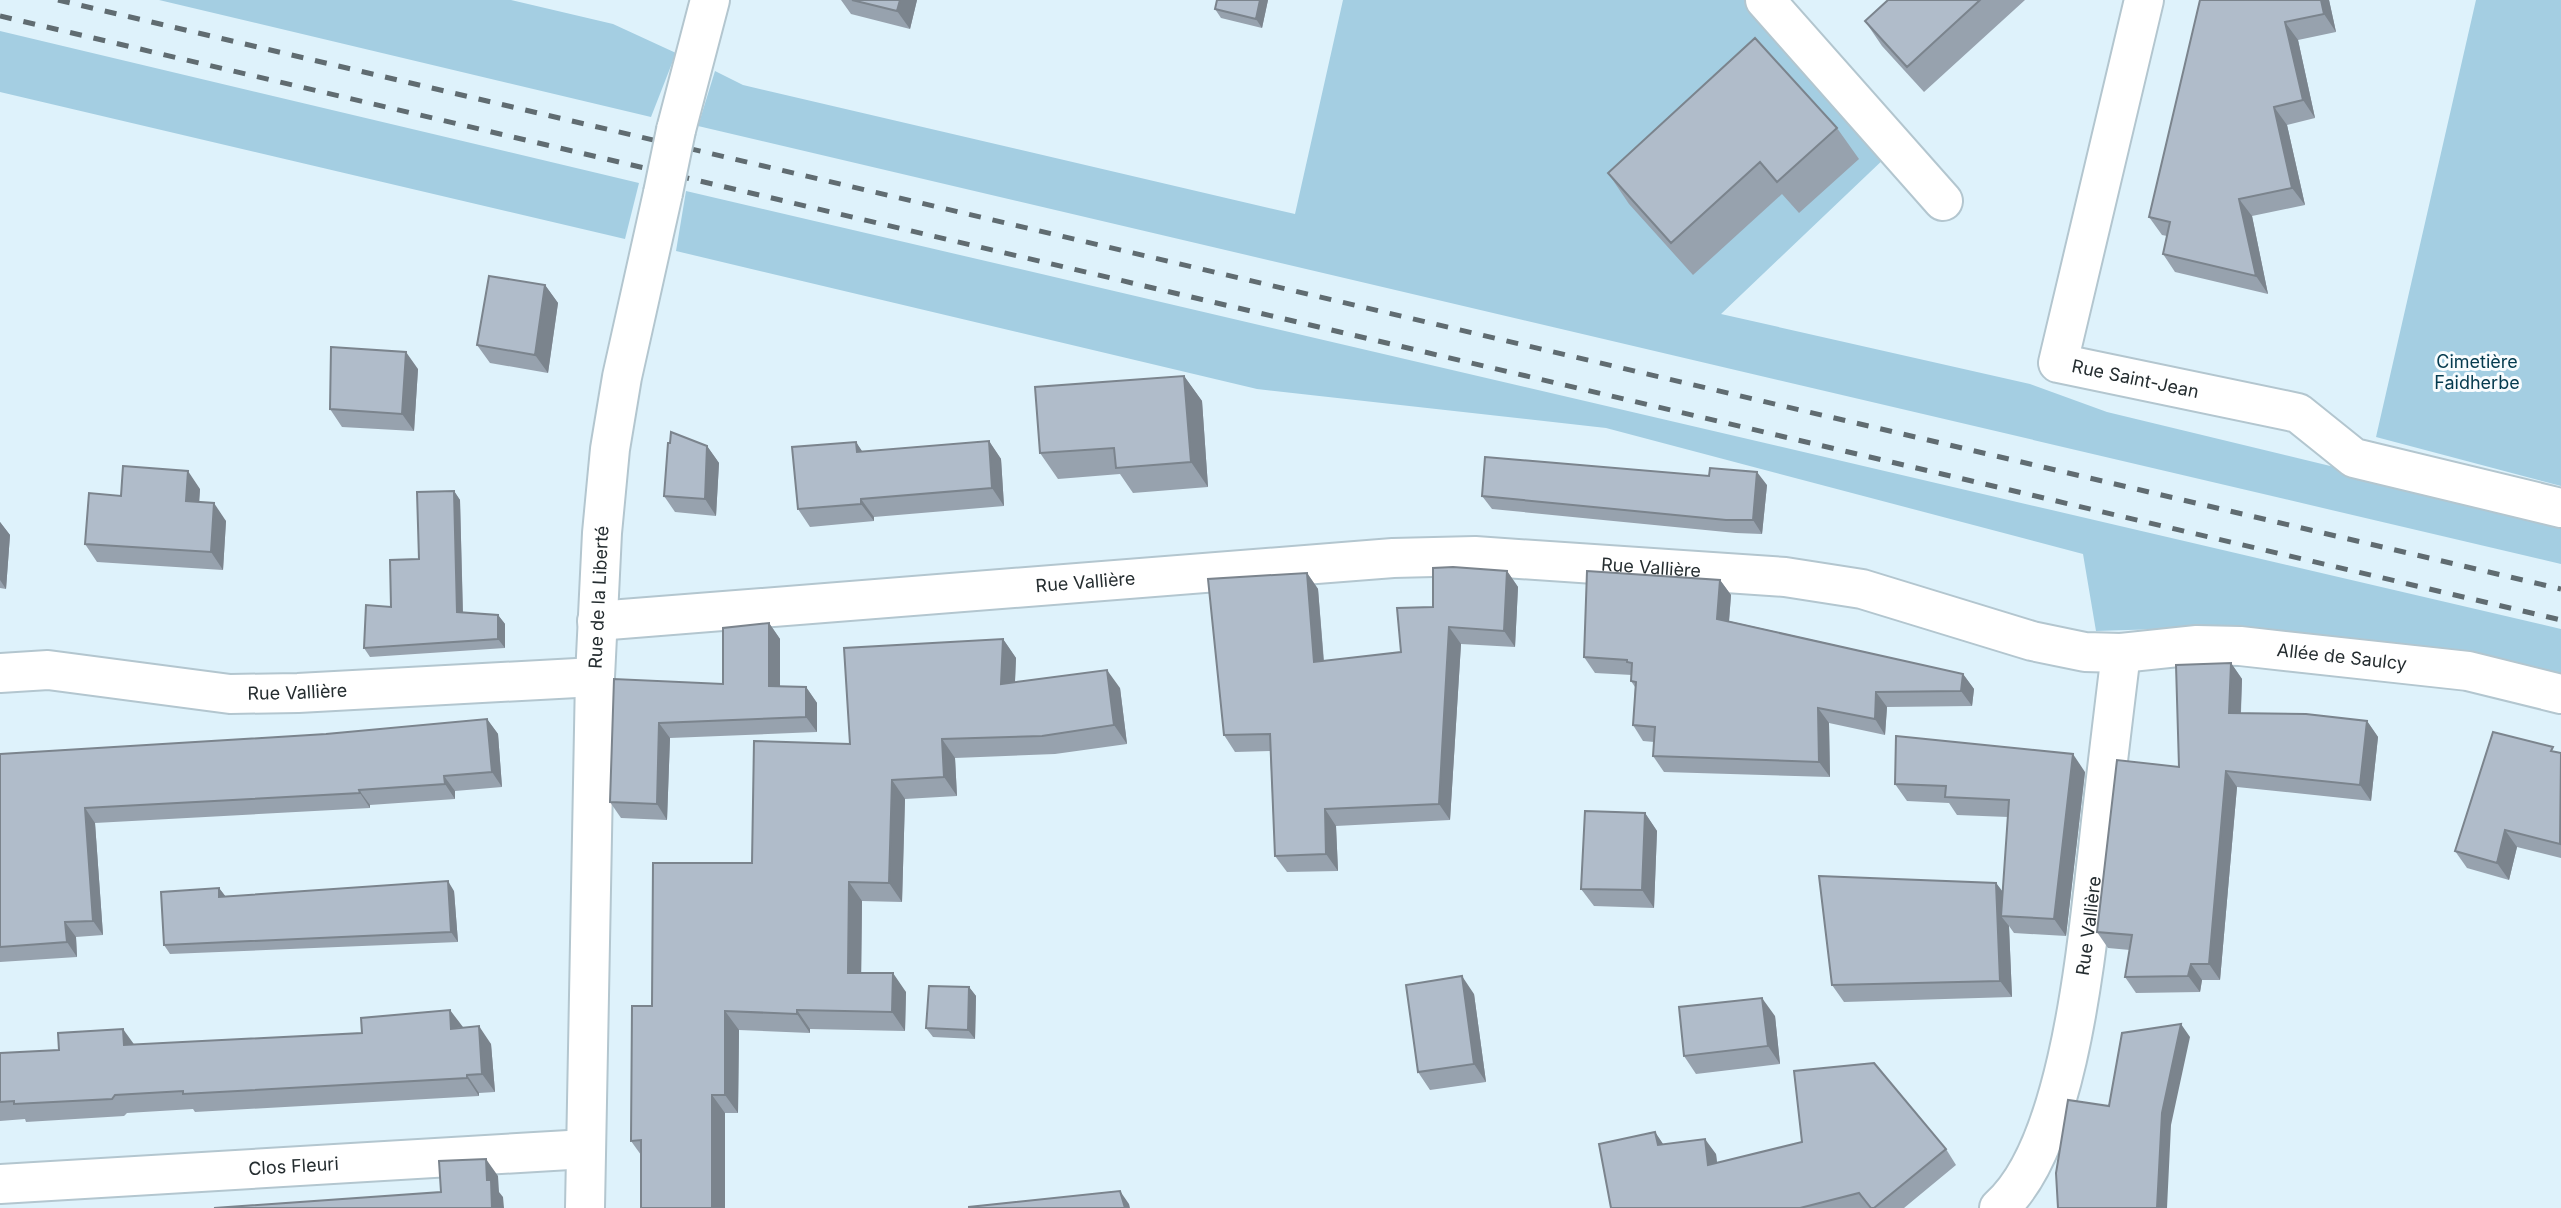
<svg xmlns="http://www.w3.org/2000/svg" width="2561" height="1208" font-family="Inter,sans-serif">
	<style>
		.green { fill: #a4cee2 }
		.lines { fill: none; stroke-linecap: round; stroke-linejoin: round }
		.street-casing { stroke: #b3c6cf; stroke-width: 42 }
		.street { stroke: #fff; stroke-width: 38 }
		.rail { stroke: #606c71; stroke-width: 5; stroke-dasharray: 12 12; stroke-linecap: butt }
		.street-bridge-casing { stroke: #b3c6cf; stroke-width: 42; stroke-linecap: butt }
		.street-bridge { stroke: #fff; stroke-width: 38 }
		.wall { fill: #97a2ae }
		.shaded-wall { fill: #7b848d }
		.building { fill: #b0bcca; stroke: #7b848d; stroke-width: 2 }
		.labels { text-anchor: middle; stroke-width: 6; stroke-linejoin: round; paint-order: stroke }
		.park-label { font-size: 18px; fill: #043a4e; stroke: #f8fcfe }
		.street-label { font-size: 18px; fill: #252d30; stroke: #f8fcfe }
	</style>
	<rect width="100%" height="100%" fill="#def2fb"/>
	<path class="green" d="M159,0H511L613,24L676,53L651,117Z
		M1343,0H1749L1888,155L1721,314L2030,384L2107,412L2561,522V564L698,126L715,71L743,85L1295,214Z
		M2476,0H2561V486L2376,437Z
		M0,31L639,183L625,239L0,92Z
		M686,191L2561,629V680L2192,628L2096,631L2083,554L1606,428L1257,389L676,251Z"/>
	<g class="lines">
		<g class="street-casing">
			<g id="street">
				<path d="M1765,0L1943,201"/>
				<path id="s1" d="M2144,0L2058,363L2298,413L2354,458L2561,508"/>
				<path d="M676,130L710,0"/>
				<path id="s2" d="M597,621L1393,558L1475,556L1785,577L1862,589L2032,641L2085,652L2121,653L2197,645L2240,646L2468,671L2561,694"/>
				<path id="s3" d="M0,673L48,670L230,694L298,693L595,677"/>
				<path id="s4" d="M0,1184L586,1149"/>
				<path id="s5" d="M585,1208L595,677L602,533L610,449L622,377L663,193"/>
				<path id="s6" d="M1999,1208C2071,1145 2087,941 2098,849C2105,783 2113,718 2121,653"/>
			</g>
		</g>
		<use href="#street" class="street"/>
		<path class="rail" d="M58,0L2561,589
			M0,16L2561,620"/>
		<g class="street-bridge-casing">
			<path id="street-bridge" d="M663,193L676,130"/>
		</g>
		<use href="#street-bridge" class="street-bridge"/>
	</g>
	<path class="wall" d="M841,0H917L910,29L851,14Z
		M1217,0H1268L1262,28L1221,18L1215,9Z
		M1888,0H2025L1924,92L1882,46L1865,21Z
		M2200,0H2329L2336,32L2298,40L2315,118L2287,125L2305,205L2252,216L2268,294L2175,272L2163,254L2167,236L2162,235L2149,217Z
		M1837,128L1859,159L1799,213L1782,194L1693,275L1629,204L1608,173Z
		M545,285L558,303L548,373L490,363L477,345Z
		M418,369L414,431L342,427L330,409Z
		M1184,376L1202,401L1208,487L1133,493L1120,474L1058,479L1040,453Z
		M989,441L1001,459L1004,506L874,517V521L810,527L798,509L856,442L862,452Z
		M707,446L719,463L716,516L675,512L664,496Z
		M1767,485L1762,534L1736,533L1492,509L1482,496Z
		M200,489L199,502L226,521L223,570L97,562L85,544L121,496Z
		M454,491L460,500L463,612L498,615L505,624V648L370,657L364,648L391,607L419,559Z
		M0,522L10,535L6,589L0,588Z
		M1507,571L1518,587L1515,647L1461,644L1450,820L1336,826L1338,871L1287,872L1275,856L1270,751L1235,752L1224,735L1307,573L1318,589L1324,661L1401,652L1433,607Z
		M1720,580L1731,595L1729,621L1963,674L1974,689L1972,706L1887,707L1885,735L1829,723L1830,777L1664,772L1653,756L1654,742L1643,741L1633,725L1635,687L1631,681L1632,675L1595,673L1584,657Z
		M769,623L780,639V686L806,687L817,703V732L670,738L667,820L621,818L610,802L614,679L723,684Z
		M1003,639L1016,658L1015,682L1120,688L1127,744L1055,754L955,758L957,796L905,799L902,902L862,901L861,973L906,992L905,1031L810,1029V1033L739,1030L738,1113H725L641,1155L631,1141L652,1006L752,863L850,744Z
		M2231,663L2242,679L2241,713L2367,721L2378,737L2371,801L2237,787L2220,980H2202L2200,992L2136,993L2125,977L2130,950L2108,948L2097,932Z
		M487,719L498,734L502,787L455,791V799L370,805V808L95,823L103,935L76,937L77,957L0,962V754L326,734Z
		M2556,752L2561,753V858L2517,847L2509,880L2467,868L2455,851Z
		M2085,772L2066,936L2014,933L2009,926L2012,997L1844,1002L1832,985L1996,883L2003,892L2008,817L1957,815L1949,803L1907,801L1895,784Z
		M1645,813L1657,831L1654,908L1594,906L1581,889Z
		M219,888L225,896L454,891L458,942L170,954L164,945Z
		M969,987L976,996L975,1039L933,1037L926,1028Z
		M1474,994L1486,1082L1430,1090L1418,1072Z
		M1775,1016L1780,1064L1696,1074L1684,1056Z
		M463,1028L491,1044L495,1092L479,1093V1096L195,1112L193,1109L127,1113L124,1116L26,1122L25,1119L0,1121V1053Z
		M1655,1132L1663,1144L1716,1154L1717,1163L1946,1149L1956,1165L1904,1208H1611Z"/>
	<path class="shaded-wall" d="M900,0H917L910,29L897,11Z
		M1260,0H1268L1262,28L1256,19Z
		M2321,0H2329L2336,32L2324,14Z
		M2285,22L2298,40L2315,118L2303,100Z
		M2274,107L2287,125L2305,205L2292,188Z
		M2239,199L2252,216L2268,294L2256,276Z
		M545,285L558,303L548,373L535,355Z
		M406,352L418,369L414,431L402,414Z
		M1184,376L1202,401L1208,487L1191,462Z
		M989,441L1001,459L1004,506L992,488Z
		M856,442L868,460L857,452Z
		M707,446L719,463L716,516L705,499Z
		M188,471L200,489L198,519L186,501Z
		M1757,472L1767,485L1762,534L1753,520Z
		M454,491L460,500L463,621L457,612Z
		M861,499L874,517V521L861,504Z
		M214,503L226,521L223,570L211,552Z
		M0,522L10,535L6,589L0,580Z
		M1507,571L1518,587L1515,647L1504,631Z
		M1307,573L1318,589L1325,679L1314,662Z
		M1720,580L1731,595L1728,634L1717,619Z
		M498,615L505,624V648L498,639Z
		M769,623L780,639V701L769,686Z
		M1449,627L1461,644L1450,820L1439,804Z
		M1003,639L1016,658L1014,702L1001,684Z
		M2231,663L2242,679L2240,729L2229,713Z
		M1107,670L1120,688L1127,744L1114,725Z
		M1963,674L1974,689L1972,706L1961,691Z
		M806,687L817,703V732L806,717Z
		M1876,692L1887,707L1885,735L1875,719Z
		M1818,708L1829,723L1830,777L1819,762Z
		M487,719L498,734L502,787L492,772Z
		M2367,721L2378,737L2371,801L2360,785Z
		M659,723L670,738L667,820L657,804Z
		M942,739L955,758L957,796L944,777Z
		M2073,754L2085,772L2066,936L2054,919Z
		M2226,771L2237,787L2220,980L2209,964Z
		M444,776L455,791V799L445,784Z
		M892,780L905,799L902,902L889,883Z
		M359,790L370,805V808L360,793Z
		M85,808L95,823L103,935L93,921Z
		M1325,809L1336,826L1338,871L1326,854Z
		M1645,813L1657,831L1654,908L1642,890Z
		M2505,830L2517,847L2509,880L2497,863Z
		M448,881L454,891L458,942L451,932Z
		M849,882L862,901L861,991L848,973Z
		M1996,883L2008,899L2001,916L2009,926L2012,997L2000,981Z
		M219,888L226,897H219Z
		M65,922L76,937L77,957L67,942Z
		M2191,964L2202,980L2200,992L2188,976Z
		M893,973L906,992L905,1031L892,1012Z
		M1462,976L1474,994L1486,1082L1474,1064Z
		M969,987L976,996L975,1039L968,1030Z
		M1762,998L1775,1016L1780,1064L1768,1046Z
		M450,1010L463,1027L451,1029Z
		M797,1010L810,1029V1033L797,1014Z
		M725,1011L739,1030L738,1113L725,1095Z
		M2181,1024L2190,1037L2171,1125L2167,1208H2157L2162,1113Z
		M479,1026L491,1044L495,1092L482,1074Z
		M123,1029L136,1047L124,1045Z
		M467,1075L479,1093V1096L467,1078Z
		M712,1095L725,1113V1208H712Z
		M1655,1132L1665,1147L1658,1145Z
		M1705,1139L1716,1154L1719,1180L1708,1165Z
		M486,1159L498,1176L499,1192L503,1197L504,1208H492L487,1180Z
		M1120,1191L1129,1204L1130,1208H1125Z"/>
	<path class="building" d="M852,0H900L897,11Z
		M1217,0H1260L1256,19L1215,9Z
		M1888,0H1980L1907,67L1865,21Z
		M2200,0H2321L2324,14L2285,22L2303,100L2274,107L2292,188L2239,199L2256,276L2163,254L2170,222L2149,217Z
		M1755,38L1837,128L1777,182L1760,162L1671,243L1608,173Z
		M489,276L545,285L535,355L477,345Z
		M331,347L406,352L402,414L330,409Z
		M1184,376L1191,462L1116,468L1114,448L1040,453L1035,387Z
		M671,432L707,446L705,499L664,496L668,443H670Z
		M989,441L992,488L861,499V504L798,509L792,447L856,442L857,452Z
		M1485,457L1709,476L1710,468L1757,472L1753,520H1726L1482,496Z
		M123,466L188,471L186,501L214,503L211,552L85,544L89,493L121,496Z
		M454,491L457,612L498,615V639L364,648L366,605L391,607L390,560L419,559L417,492Z
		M1453,567L1507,571L1504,631L1449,627L1439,804L1325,809L1326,854L1275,856L1270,734L1224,735L1208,579L1307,573L1314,662L1401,652L1397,608L1433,607V568Z
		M1587,571L1720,580L1717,619L1963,674L1961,691L1876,692L1875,719L1818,708L1819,762L1653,756L1655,727L1633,725L1636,682L1631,681L1632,663L1627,662V660L1584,657Z
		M769,623V686L806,687V717L659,723L657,804L610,802L614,679L723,684V628Z
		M1003,639L1001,684L1107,670L1114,725L1042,736L942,739L944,777L892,780L889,883L849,882L848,973H893L892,1012L797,1010V1014L725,1011V1095H712V1208H641V1140L631,1141L632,1006H652L653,863H752L754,741L850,744L844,648Z
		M2231,663L2229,713L2306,714L2367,721L2360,785L2226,771L2209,964H2191L2188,976L2125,977L2132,935L2097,932L2117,760L2179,767L2176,665Z
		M487,719L492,772L444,776L445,784L359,790L360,793L85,808L93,921L65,922L67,942L0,947V754L326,734Z
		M2493,732L2553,747L2551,751L2561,753L2560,844L2505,830L2497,863L2455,851Z
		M1896,736L2073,754L2054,919L2001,916L2009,800L1945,797L1946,786L1895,784Z
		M1585,811L1645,813L1642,890L1581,889Z
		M1819,876L1996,883L2000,981L1832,985Z
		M448,881L451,932L164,945L161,892L219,888V897Z
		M1462,976L1474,1064L1418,1072L1406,985Z
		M929,986L969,987L968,1030L926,1028Z
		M1762,998L1768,1046L1684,1056L1679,1007Z
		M450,1010L451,1029L479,1026L482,1074L467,1075V1078L183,1094V1091L115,1095L112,1099L14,1104V1101L0,1102V1053L59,1050L58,1033L123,1029L124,1045L362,1033L361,1018Z
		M2181,1024L2162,1113L2157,1208H2058L2056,1173L2068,1100L2109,1106L2122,1033Z
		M1874,1063L1946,1149L1874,1208H1871L1859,1193L1800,1208H1611L1599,1144L1655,1132L1658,1145L1705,1139L1708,1165L1802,1142L1794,1071Z
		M486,1159L487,1180H491L492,1208H214L441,1192L439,1161Z
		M1120,1191L1125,1208H969V1207Z"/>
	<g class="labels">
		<g class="park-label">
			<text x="2477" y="368">Cimetière<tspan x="2477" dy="21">Faidherbe</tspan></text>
		</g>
		<g class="street-label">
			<text dy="6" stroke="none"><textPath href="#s1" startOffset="452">Rue Saint-Jean</textPath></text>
			<text dy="6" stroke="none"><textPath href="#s2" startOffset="1057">Rue Vallière</textPath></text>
			<text dy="6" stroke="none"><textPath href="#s2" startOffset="490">Rue Vallière</textPath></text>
			<text dy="6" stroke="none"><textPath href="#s5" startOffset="611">Rue de la Liberté</textPath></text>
			<text dy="6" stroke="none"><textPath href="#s2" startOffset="1759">Allée de Saulcy</textPath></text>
			<text dy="6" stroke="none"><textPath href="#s3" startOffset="299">Rue Vallière</textPath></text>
			<text dy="6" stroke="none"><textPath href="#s6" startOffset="301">Rue Vallière</textPath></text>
			<text dy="6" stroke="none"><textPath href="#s4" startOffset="294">Clos Fleuri</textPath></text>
		</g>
	</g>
</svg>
